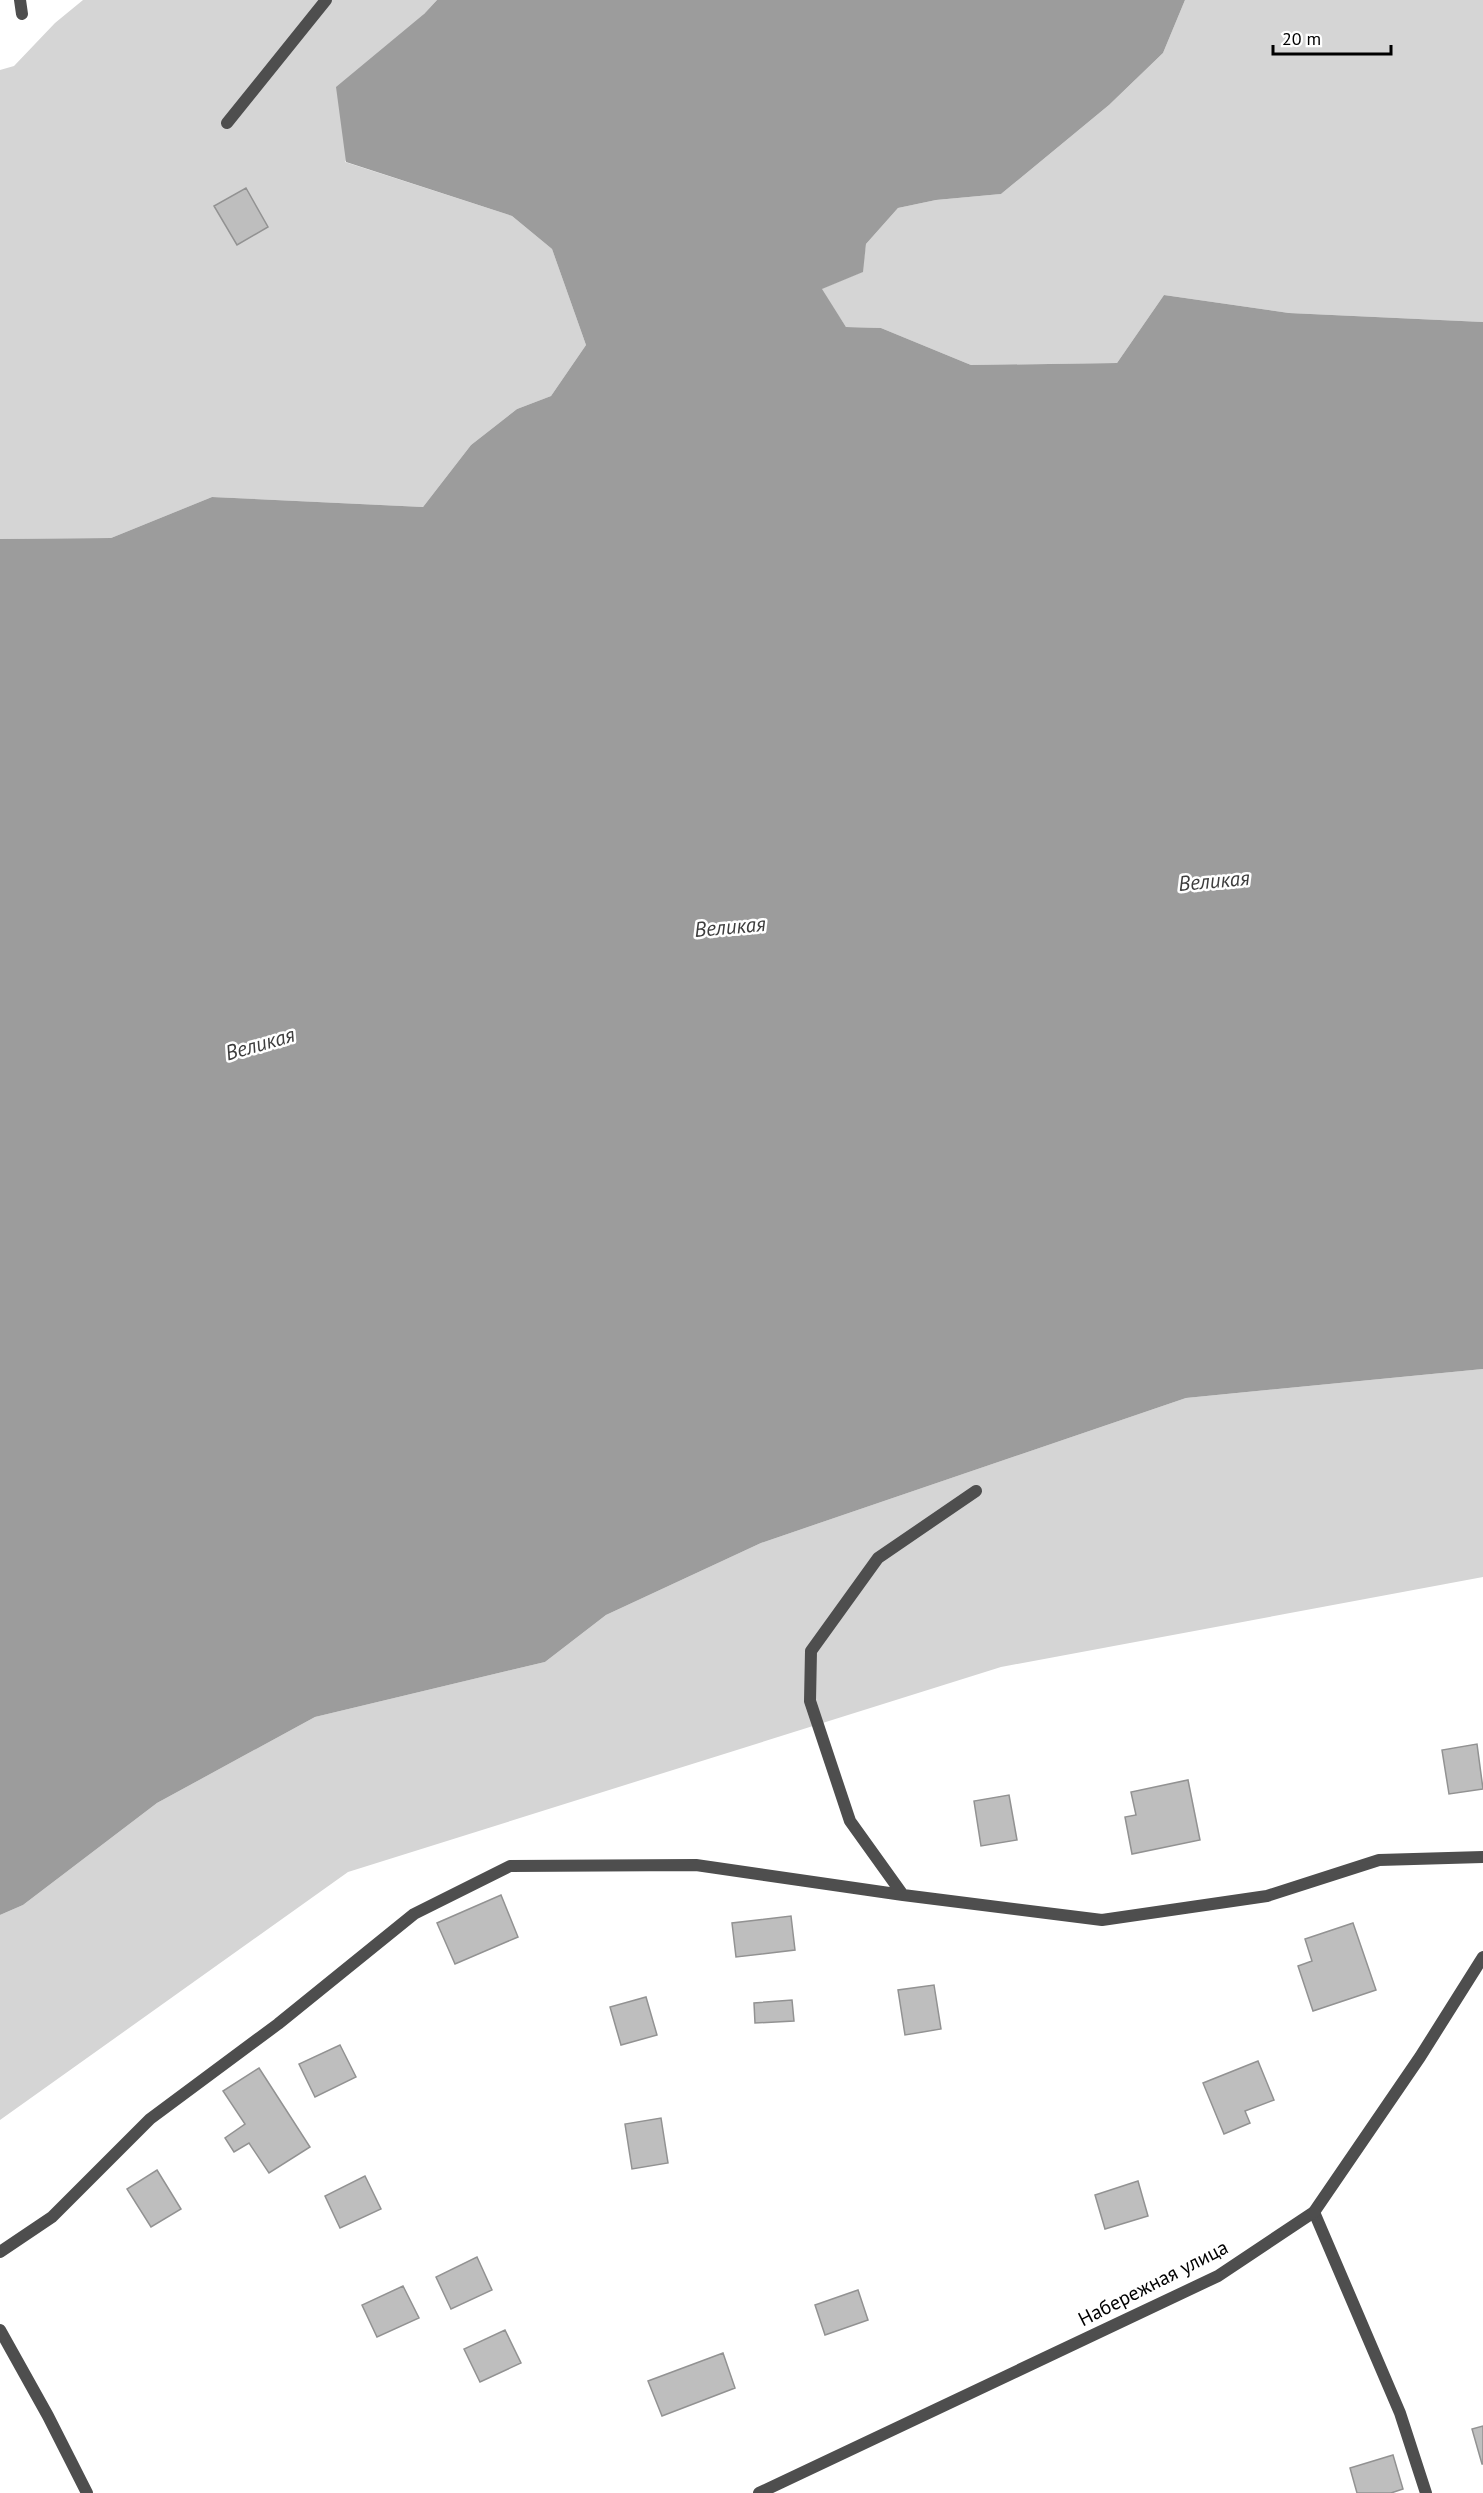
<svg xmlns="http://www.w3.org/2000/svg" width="1483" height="2493" font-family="'PT Sans',sans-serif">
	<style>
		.green { fill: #d5d5d5 }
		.water { fill: #9c9c9c }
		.building { fill: #bebebe; stroke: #929292; stroke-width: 1.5 }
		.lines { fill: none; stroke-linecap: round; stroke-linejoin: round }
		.service { stroke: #4e4e4e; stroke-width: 12 }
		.minor { stroke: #4e4e4e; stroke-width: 12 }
		.labels { text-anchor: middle; stroke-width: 5; stroke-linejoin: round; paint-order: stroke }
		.street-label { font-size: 20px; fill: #000; stroke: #fff }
		.water-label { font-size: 21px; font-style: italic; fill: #3d3d3d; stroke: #fff }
	</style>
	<rect width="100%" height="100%" fill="#fff"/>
	<path class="green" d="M83,0H437L424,14L345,162L512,216L552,249L586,345L551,396L517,409L471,445L423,507L212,497L111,538L0,539V70L14,66L55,23Z
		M1185,0H1483V322L1289,313L1164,295L1117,363L971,365L881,328L846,327L821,289L862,272L866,244L898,208L936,200L1001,194L1109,105L1163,53Z
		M1483,1369V1577L1001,1667L348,1872L0,2120V1915L23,1905L157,1803L315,1717L545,1662L606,1615L761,1543L1186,1398Z"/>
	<path class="water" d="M437,0H1185L1163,53L1109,105L1001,194L936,200L898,208L866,244L863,272L822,289L846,327L881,328L971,365L1117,363L1164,295L1289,313L1483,322V1369L1186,1398L761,1543L606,1615L545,1662L315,1717L157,1803L23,1905L0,1915V539L111,538L212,497L423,507L471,445L517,409L551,396L586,345L552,249L512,216L346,162L336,87L424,14Z"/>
	<path class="building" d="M246,188L268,227L237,245L214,206Z
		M1477,1744L1483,1789L1449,1794L1442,1750Z
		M1188,1780L1200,1840L1132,1854L1125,1817L1136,1815L1131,1792Z
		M1009,1795L1017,1840L981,1846L974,1801Z
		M501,1895L518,1937L455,1964L437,1923Z
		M791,1916L795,1950L736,1957L732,1923Z
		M1353,1923L1376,1990L1313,2011L1298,1966L1312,1961L1305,1939Z
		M934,1985L941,2029L905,2035L898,1990Z
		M646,1997L657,2035L621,2045L610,2007Z
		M792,2000L794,2021L755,2023L754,2003Z
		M340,2045L356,2077L315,2097L299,2064Z
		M1258,2061L1274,2100L1245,2111L1250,2123L1224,2134L1203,2083Z
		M259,2068L310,2147L269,2173L249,2143L234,2152L225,2138L245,2124L223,2091Z
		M661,2118L668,2163L632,2169L625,2124Z
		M157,2170L181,2209L151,2227L127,2189Z
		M365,2176L381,2209L340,2228L325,2196Z
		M1138,2181L1148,2216L1105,2229L1095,2195Z
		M477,2257L492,2290L451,2309L436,2277Z
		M403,2286L419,2318L377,2337L362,2305Z
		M858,2290L868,2320L825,2335L815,2305Z
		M505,2330L521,2363L480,2382L464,2349Z
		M723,2353L735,2388L662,2416L648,2381Z
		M1483,2426V2464H1482L1472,2429Z
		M1393,2455L1403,2489L1391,2493H1357L1350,2468Z"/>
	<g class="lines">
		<path class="service" d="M227,123L326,0
			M976,1491L878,1558L811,1651L810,1701L850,1821L903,1895L1102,1920L1267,1896L1379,1860L1483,1857
			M1314,2212L1400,2413L1426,2493
			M0,2252L52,2217L150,2119L278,2024L414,1914L510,1866L696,1865L903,1895
			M0,2330L48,2416L87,2493"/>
		<path class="minor" d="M20,0L22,14
			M759,2493L1218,2276L1314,2212L1420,2057L1483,1957"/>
	</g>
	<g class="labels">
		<g class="street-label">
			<text transform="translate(1153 2283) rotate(-27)" y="7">Набережная улица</text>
		</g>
		<g class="water-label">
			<text transform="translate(1214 881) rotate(-5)" y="7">Великая</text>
			<text transform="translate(730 927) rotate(-5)" y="7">Великая</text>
			<text transform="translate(260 1044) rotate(-16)" y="7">Великая</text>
		</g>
	</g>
	<path d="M1273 45v9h118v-9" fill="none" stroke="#000000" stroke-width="3"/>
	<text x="1282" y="45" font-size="18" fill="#000000" stroke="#ffffff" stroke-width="4.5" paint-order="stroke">20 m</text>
</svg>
